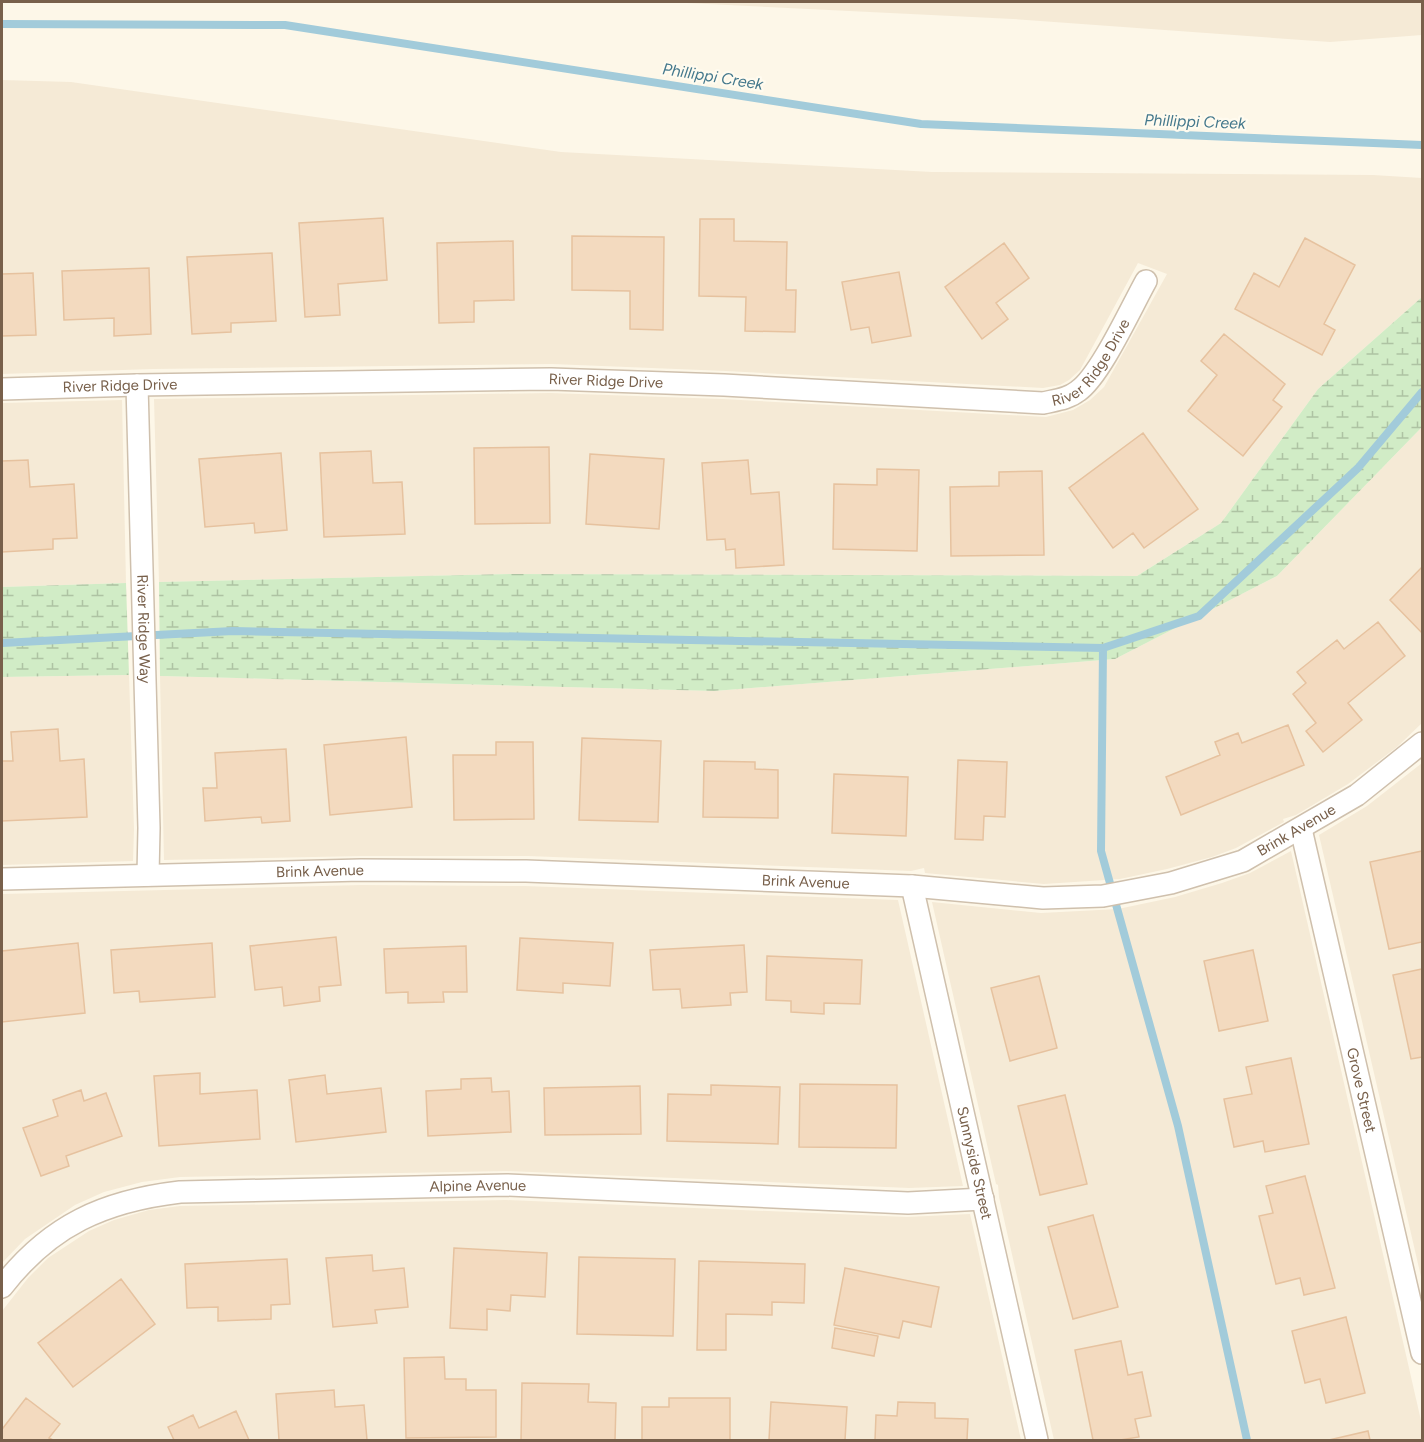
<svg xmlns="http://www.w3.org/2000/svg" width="1424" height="1442" font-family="Figtree,sans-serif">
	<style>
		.residential { fill: #f5ead6 }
		.wetland { fill: url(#wetland-marsh) }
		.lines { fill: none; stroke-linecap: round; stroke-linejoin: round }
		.stream { stroke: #a2cbda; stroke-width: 8 }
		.building { fill: #f3dabf; stroke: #e6c29f; stroke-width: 1.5 }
		.street-casing { stroke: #cfc0ad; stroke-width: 24 }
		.street { stroke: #fff; stroke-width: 21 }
		.labels { text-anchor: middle; stroke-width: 4.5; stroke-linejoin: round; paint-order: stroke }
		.street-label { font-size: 15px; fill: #78604b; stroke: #fffbef }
		.water-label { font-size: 16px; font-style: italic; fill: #44788c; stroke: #fffbef }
	</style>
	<defs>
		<pattern id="wetland-marsh" width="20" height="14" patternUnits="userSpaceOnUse" patternTransform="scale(1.5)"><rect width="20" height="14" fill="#d1ecc6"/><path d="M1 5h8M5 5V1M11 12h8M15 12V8" fill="none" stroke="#aec3a3"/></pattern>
	</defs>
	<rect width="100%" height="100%" fill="#fdf7e8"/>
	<path class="residential" d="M666,2H1422V35L1330,42L1013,19Z
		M2,80L71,82L561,152L932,172L1373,175L1422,178V297L1318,389L1221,523L1137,576L513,574L159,582L154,399L550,393L722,399L1046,417L1073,410L1090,400L1104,387L1167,274L1138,263L1080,370L1069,380L1060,385L1043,388L726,371L552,364L153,369L2,374Z
		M122,400L126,583L2,587V403Z
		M1422,427V723L1397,747L1348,784L1296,815L1283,819L1284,822L1236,848L1212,857L1167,869L1120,879L1044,884L925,873L924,868L911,871L528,856H361L164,860L160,676L714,691L1115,659L1277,576Z
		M129,675L134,829L133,861L2,865V677Z
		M1422,763V1281L1319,835L1367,806Z
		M1291,851L1422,1425V1440H1054L999,1197L998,1185L996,1184L932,902L1041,913L1118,909L1175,897L1222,883L1250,873Z
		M361,885L525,886L898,900L963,1186L909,1188L507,1171L180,1177L142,1182L104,1192L75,1205L25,1239L2,1263V894Z
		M506,1200L907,1217L970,1214L1021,1440H2V1311L28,1278L48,1258L89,1231L114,1220L149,1210L180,1206Z"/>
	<path class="wetland" d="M1422,297V427L1277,576L1115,659L714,691L160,676L159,582L513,574L1137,576L1221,523L1318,389Z
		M126,583L129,675L2,677V587Z"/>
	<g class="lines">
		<path class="stream" d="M2,24L285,25L921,124L1422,145
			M2,643L233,631L1103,648L1199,616L1358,468L1422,392
			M1103,648L1101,851L1178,1126L1247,1440"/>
	</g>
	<path class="building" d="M383,218L387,280L338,284L340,315L305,317L299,223Z
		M700,219H734V241L787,242L786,290H796L795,332L745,331L746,297L699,296Z
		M572,236L664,237L663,330L630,329V291L572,290Z
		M1305,238L1355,265L1324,324L1335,330L1322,355L1235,309L1254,273L1279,287Z
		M513,241L514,300L474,301V322L439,323L437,243Z
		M1004,243L1029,278L996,303L1008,319L982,339L945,287Z
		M272,253L276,321L231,323V332L192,334L187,257Z
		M149,268L151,334L114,336V318L64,320L62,271Z
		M899,272L911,336L872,343L869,327L851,330L842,282Z
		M33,273L36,335L2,336V274Z
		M1224,334L1285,384L1273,400L1282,407L1243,456L1188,411L1217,375L1201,361Z
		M1143,433L1198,509L1144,548L1133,533L1113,548L1069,488Z
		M549,447L550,523L475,524L474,448Z
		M371,451L373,483L402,482L405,534L324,537L320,453Z
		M281,453L287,530L255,533L254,523L205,527L199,459Z
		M590,454L664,459L659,529L586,524Z
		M28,460L30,487L74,484L77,538L53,539V549L2,552V461Z
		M748,460L751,494L779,492L784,565L736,568L735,549L726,550L725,539L707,540L702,463Z
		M877,469L919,470L917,551L833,549L834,484L877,485Z
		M1042,471L1044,555L951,556L950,487L999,486V472Z
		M1422,567V633L1390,600Z
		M1378,622L1405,656L1348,703L1362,720L1323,752L1306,731L1316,723L1293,694L1306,683L1297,672L1337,640L1344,649Z
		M1288,725L1304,765L1181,815L1166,777L1220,755L1215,742L1238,733L1242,743Z
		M58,729L60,761L84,759L87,817L2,821V761H13L11,732Z
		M406,737L412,807L330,815L324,745Z
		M582,738L661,741L658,822L579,820Z
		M496,742H533L534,819L454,820L453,755H496Z
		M286,749L290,821L262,823L261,817L205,821L203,788H217L215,753Z
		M958,760L1007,762L1005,817L984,816L983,840L955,839Z
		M704,761L755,762V769L778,770V818L703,817Z
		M834,774L908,777L906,836L832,833Z
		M1422,851V942L1389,949L1370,862Z
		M336,937L341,985L319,987L320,1001L284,1006L282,987L255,990L250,946Z
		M520,938L613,943L610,986L563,983V993L517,990Z
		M78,943L85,1013L2,1022V951Z
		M212,943L215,997L140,1002L139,991L114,993L111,950Z
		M744,945L747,992L730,993L731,1005L682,1008L680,989L653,990L650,950Z
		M466,946L467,992H443L444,1002L408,1003V992L386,993L384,949Z
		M1253,950L1268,1021L1219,1031L1204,961Z
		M767,956L862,960L860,1004L824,1003V1014L791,1012V1001L766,1000Z
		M1422,969V1057L1411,1059L1393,975Z
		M1039,976L1057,1048L1010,1061L991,988Z
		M1291,1058L1309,1144L1265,1152L1263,1141L1234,1147L1224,1099L1252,1094L1246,1067Z
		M200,1073V1094L257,1090L260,1139L159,1146L154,1076Z
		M325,1075L327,1094L381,1088L386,1132L296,1142L289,1080Z
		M491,1078L492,1092L509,1091L511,1132L428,1136L426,1091L461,1089V1079Z
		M800,1084L897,1085L896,1148L799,1147Z
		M711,1085L780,1087L778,1144L667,1141L668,1094L711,1095Z
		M640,1086L641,1134L545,1135L544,1088Z
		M81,1090L84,1101L106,1093L122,1136L66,1156L69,1166L41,1176L23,1128L58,1116L53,1100Z
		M1065,1095L1087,1184L1040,1195L1018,1106Z
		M1305,1176L1335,1288L1304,1295L1300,1278L1276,1284L1259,1216L1273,1213L1266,1186Z
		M1093,1215L1118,1307L1073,1319L1048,1227Z
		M454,1248L547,1253L545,1297L511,1295L510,1311L487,1309V1330L450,1328Z
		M372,1255L373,1271L404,1268L408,1307L375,1310L377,1323L333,1327L326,1258Z
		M579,1257L675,1259L673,1336L577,1334Z
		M287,1259L290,1304L271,1305V1319L218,1321V1307L187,1308L185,1264Z
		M699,1261L805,1264L804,1303L772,1302V1315L726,1314V1350H697Z
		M845,1268L939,1287L931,1327L903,1321L899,1338L834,1325Z
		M121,1279L155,1324L73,1387L38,1343Z
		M1346,1317L1365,1393L1326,1403L1320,1379L1305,1383L1292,1331Z
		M835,1328L878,1336L874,1356L832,1348Z
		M1121,1341L1128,1375L1142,1372L1151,1416L1135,1419L1139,1437L1120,1440H1093L1075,1350Z
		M444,1357L445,1379H466V1390H496V1437L406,1438L404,1358Z
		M522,1383L589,1384L588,1402L616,1403L615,1440H521Z
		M334,1390L335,1407L364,1405L367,1440H279L276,1394Z
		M26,1398L60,1424L49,1438L53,1440H2V1427L3,1428Z
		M669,1398H730V1440H642V1407H669Z
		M771,1402L847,1407L845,1440H769Z
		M898,1402L935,1403V1418L968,1419L967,1440H875L876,1415L897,1416Z
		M236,1411L249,1440H174L168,1427L193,1415L199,1428Z
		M1368,1431L1370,1440H1329Z"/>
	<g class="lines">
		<g class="street-casing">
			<g id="street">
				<path id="s1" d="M137,385L149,828L148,875"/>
				<path id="s2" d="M2,389L137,385L551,379L724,385L1043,403C1056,400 1068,399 1078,391C1100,376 1131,308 1146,281"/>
				<path id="s3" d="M1301,829L1422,1353"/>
				<path id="s4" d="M2,879L361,870L526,871L912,886L1043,898L1103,896L1171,883L1243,861L1357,795L1422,743"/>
				<path id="s5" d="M912,886L1037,1440"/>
				<path id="s6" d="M2,1287C50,1225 104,1201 180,1192L507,1185L908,1203L983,1199"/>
			</g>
		</g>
		<use href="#street" class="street"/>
	</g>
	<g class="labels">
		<g class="street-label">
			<text dy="5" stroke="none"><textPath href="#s2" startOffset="1108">River Ridge Drive</textPath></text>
			<text dy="5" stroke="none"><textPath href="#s2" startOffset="604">River Ridge Drive</textPath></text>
			<text dy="5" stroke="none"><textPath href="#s2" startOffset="118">River Ridge Drive</textPath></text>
			<text dy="5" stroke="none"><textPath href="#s1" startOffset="244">River Ridge Way</textPath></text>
			<text dy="5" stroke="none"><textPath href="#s4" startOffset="1308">Brink Avenue</textPath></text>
			<text dy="5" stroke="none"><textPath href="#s4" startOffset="318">Brink Avenue</textPath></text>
			<text dy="5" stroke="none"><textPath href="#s4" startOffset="804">Brink Avenue</textPath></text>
			<text dy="5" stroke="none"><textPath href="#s3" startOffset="268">Grove Street</textPath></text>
			<text dy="5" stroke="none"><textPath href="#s5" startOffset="284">Sunnyside Street</textPath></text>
			<text dy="5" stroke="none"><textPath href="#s6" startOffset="506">Alpine Avenue</textPath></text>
		</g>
		<g class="water-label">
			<text transform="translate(713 76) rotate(9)" y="6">Phillippi Creek</text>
			<text transform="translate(1195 121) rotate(2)" y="6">Phillippi Creek</text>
		</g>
	</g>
	<rect width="1424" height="1442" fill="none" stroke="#78604b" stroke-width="6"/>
</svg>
